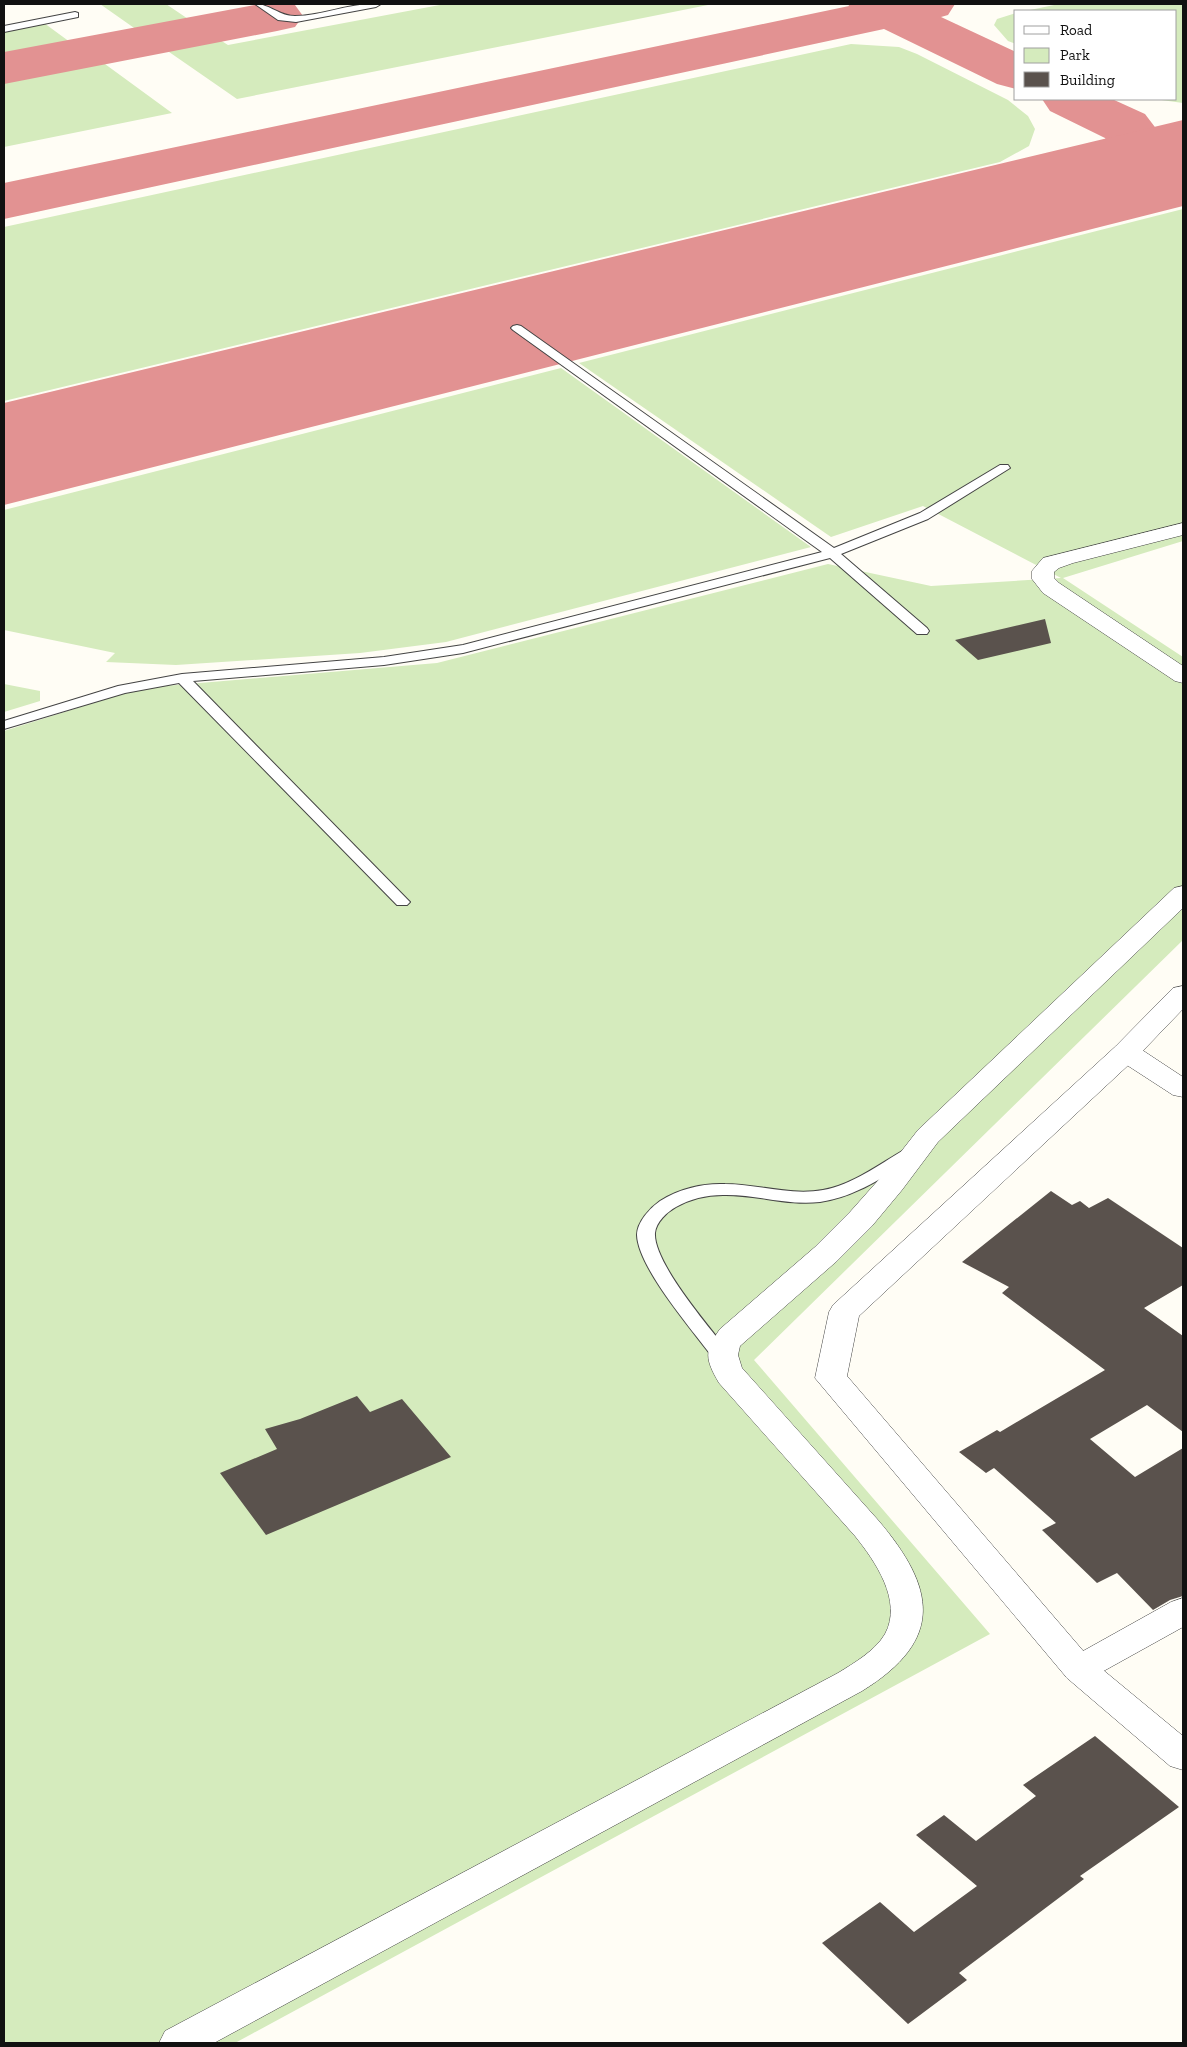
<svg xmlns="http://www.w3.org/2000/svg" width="1187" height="2047" font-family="'Zilla Slab',serif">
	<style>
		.green { fill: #d5ebbd }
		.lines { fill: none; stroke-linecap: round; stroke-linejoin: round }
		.taxiway { fill: #e29292; fill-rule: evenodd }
		.runway { fill: #e29292; fill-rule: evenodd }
		.building { fill: #5a524d }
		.service-casing { stroke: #444; stroke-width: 2 }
		.minor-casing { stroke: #444; stroke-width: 1 }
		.tertiary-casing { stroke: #444; stroke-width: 1 }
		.service { fill: #fff; fill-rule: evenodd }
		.minor { fill: #fff; fill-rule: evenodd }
		.tertiary { fill: #fff; fill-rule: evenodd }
	</style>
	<rect width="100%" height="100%" fill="#fffdf5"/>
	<path class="green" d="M100,4H166L200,27L147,37Z
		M445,4H713L237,99L159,45L212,35L228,45Z
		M1059,4H1183V103L1154,99H1176V11H1025Z
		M1016,13V44L1008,41L994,25L997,19Z
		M44,23L74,45L4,59V31Z
		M851,44L899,47L917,54L1008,100L1028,116L1035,129L1029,146L1000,162L4,401V227Z
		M94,56L172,113L4,147V72Z
		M1183,209V541L1063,578L1183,657V940L754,1360L990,1634L235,2043H4V731L141,688L437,663L828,564L931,586L1061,578L923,506L831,537L579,363Z
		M561,368L811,547L446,642L360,653L176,665L106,662L115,653L4,630V510Z
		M4,684L40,691V701L4,712Z"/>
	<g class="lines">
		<path class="taxiway" d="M260,4L295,5L303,16L295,27L277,31L4,84V52Z
			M848,4H955L948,15L941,17L1016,52V89L997,84L884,29L4,219V183L849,6Z
			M1042,99H1112L1145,114L1164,139L1171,153C1160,173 1144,198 1118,196C1112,196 1105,193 1098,191L1090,179L1098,167L1113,153L1105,138L1050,111Z"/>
		<path class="runway" d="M1183,120V206L4,505V403Z"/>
	</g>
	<path class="building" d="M1045,619L1051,643L978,660L955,640Z
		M1051,1191L1072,1205L1080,1201L1089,1208L1108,1198L1183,1248V1285L1144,1308L1183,1336V1432L1147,1405L1090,1439L1135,1477L1183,1448V1596L1170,1600L1153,1610L1117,1573L1097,1583L1042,1530L1056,1523L994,1468L986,1473L959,1452L997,1430L1000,1432L1105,1370L1002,1293L1009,1287L962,1262Z
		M357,1396L370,1412L402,1399L451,1457L266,1535L220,1473L277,1449L265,1429L300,1419Z
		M1095,1736L1179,1807L1080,1876L1084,1879L959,1973L967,1980L908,2024L822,1943L880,1902L914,1932L977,1886L916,1835L944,1815L976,1841L1036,1796L1023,1785Z"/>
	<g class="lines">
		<g class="service-casing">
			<path id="service" d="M255,4C270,4 279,16 295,16C324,16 351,2 381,4L376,7L296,22L278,20Z
				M75,12L78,13V17L4,32V26Z
				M517,325L521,326L834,548L920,513L1000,465H1008L1010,468L928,519L841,554L927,628L929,631L927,634H917L830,558L463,653L384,665L193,681L407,899L410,902L407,905H397L179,683L125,693L4,729V721L118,686L182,674L384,657L463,645L822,552L513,330L511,328L513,326Z
				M910,1149L916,1150L919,1154L916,1158C886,1175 856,1197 820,1202C787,1206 756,1194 723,1195C706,1195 690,1199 676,1207C667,1212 656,1222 655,1233C653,1262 709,1327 728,1351L730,1355L728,1359L721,1361L714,1359C694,1332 638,1268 637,1235C637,1222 650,1208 660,1201C678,1189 703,1183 725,1184C758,1184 790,1196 823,1190C852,1185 878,1165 904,1150Z"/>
		</g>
		<g class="minor-casing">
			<path id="minor" d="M1183,523V535L1073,563L1059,568L1054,572V578L1059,583L1183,666V683L1175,681L1043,593L1032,579V571L1043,558Z
				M1183,886V908L938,1142L902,1190L872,1226L837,1261L740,1346L738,1355L742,1368L878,1520C936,1588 945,1640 862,1691L214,2043H159L165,2031L838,1673C854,1663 875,1651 885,1634C903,1601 875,1561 855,1536L719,1383C705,1359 704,1351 720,1329L815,1247L850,1212L882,1176L918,1130L1174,888Z
				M1126,1044L1136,1046L1183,1077V1097L1173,1095L1116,1058L1112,1052L1116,1046Z
				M1183,1598V1627L1091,1678L1079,1682L1067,1678L1061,1669L1067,1660L1171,1602Z"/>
		</g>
		<g class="tertiary-casing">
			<path id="tertiary" d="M1183,986V1009L1136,1058L859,1316L847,1376L1091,1660L1183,1736V1770L1170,1766L1067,1678L815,1378L829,1312L833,1305L1116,1046L1173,988Z"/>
		</g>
		<use href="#service" class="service"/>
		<use href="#minor" class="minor"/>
		<use href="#tertiary" class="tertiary"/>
	</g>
	<rect width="1187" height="2047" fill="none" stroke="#111111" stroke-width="10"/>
	<rect x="1014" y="10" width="162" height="90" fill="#ffffff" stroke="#a0a0a0"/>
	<rect x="1024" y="26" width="25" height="8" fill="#ffffff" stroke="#a0a0a0"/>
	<text x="1060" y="35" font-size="15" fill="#111111">Road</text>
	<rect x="1024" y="48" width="25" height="15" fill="#d5ebbd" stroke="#a0a0a0"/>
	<text x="1060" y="60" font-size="15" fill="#111111">Park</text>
	<rect x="1024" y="72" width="25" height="15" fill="#5a524d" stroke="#a0a0a0"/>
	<text x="1060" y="85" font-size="15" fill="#111111">Building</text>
</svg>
